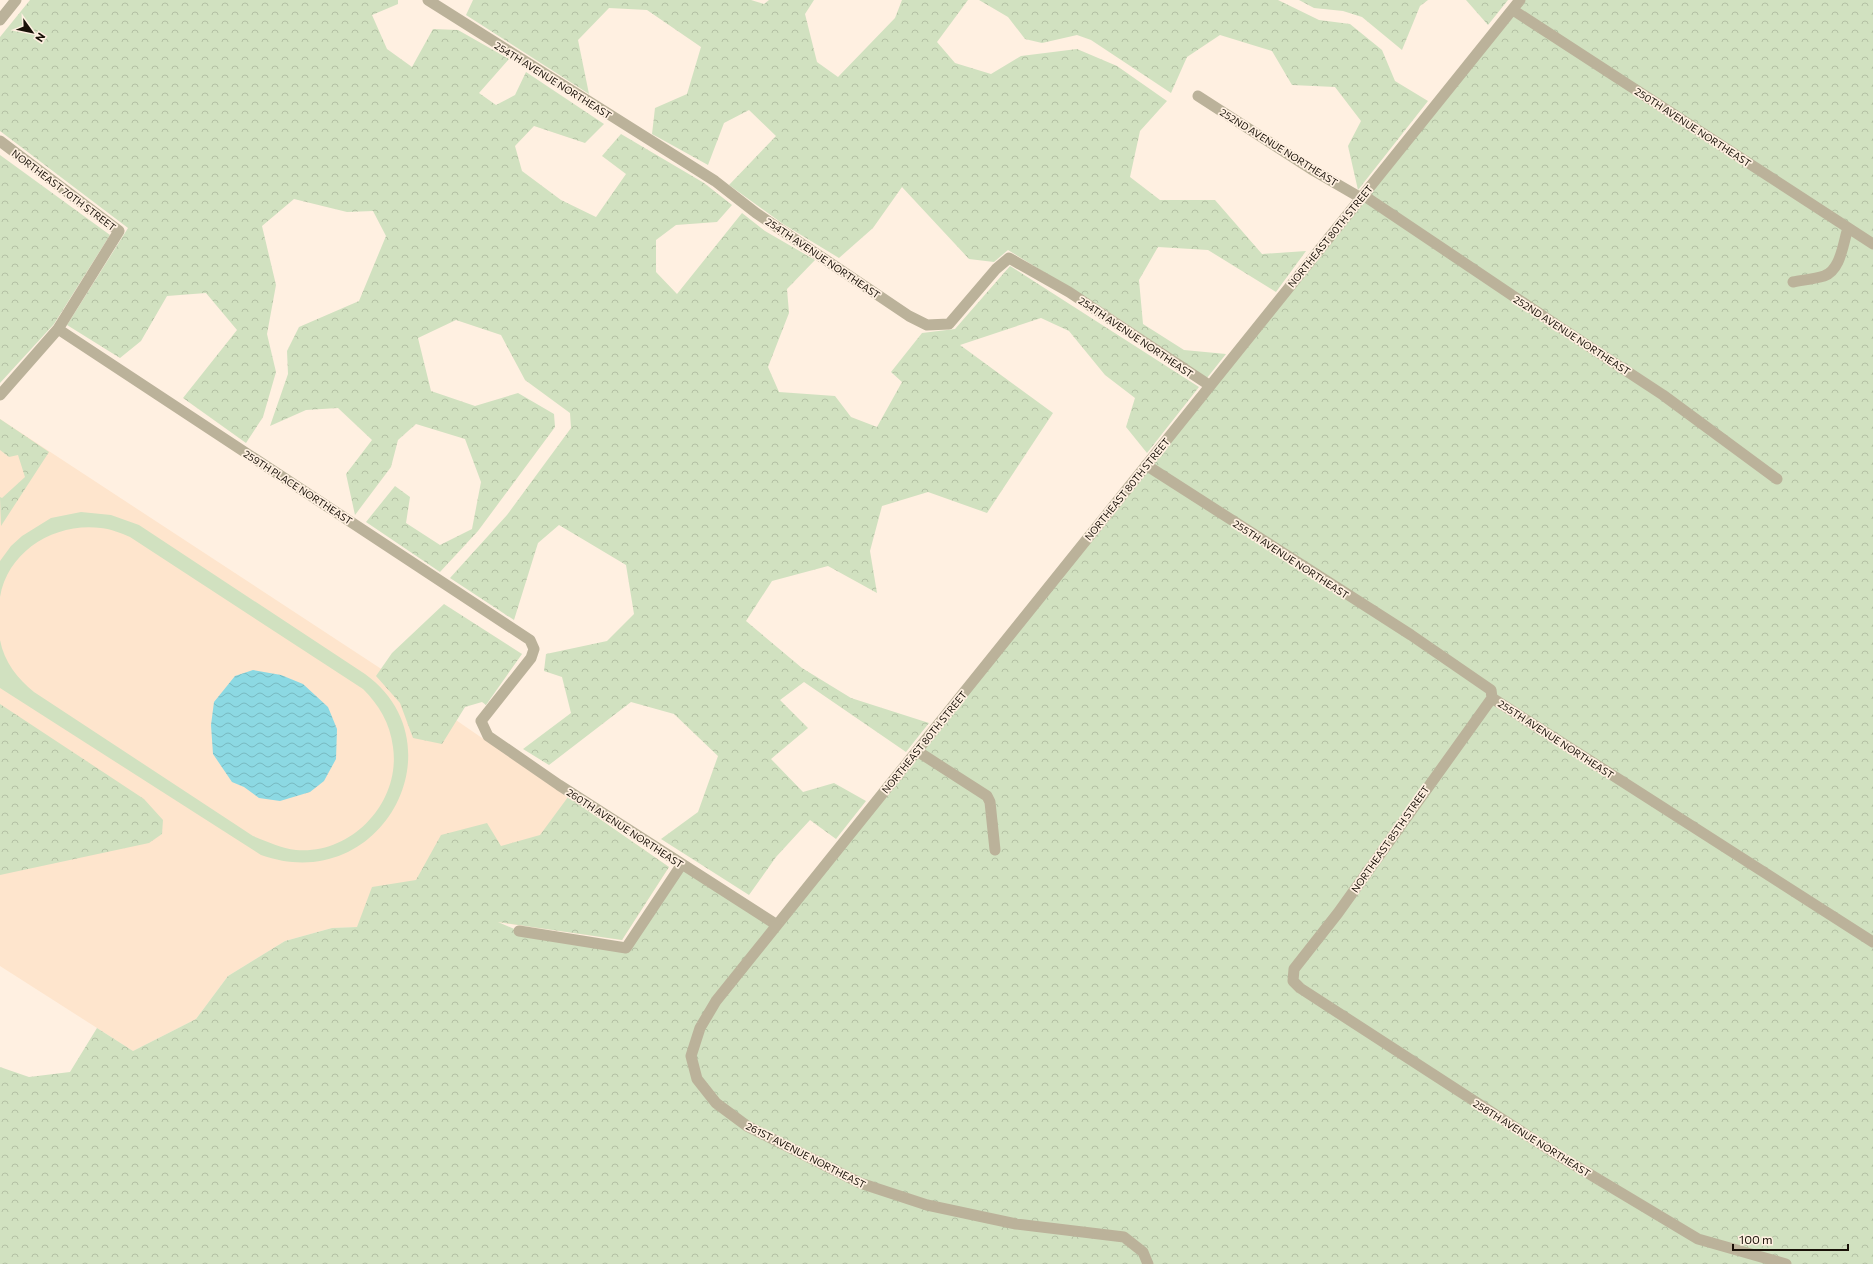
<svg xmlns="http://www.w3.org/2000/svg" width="1873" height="1264" font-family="Commissioner,sans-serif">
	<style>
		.built { fill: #fee5cd }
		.forest { fill: url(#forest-crowns) }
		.garden { fill: #d1e1c0 }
		.water { fill: url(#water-waves) }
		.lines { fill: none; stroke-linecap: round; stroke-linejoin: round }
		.minor { stroke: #bbb29a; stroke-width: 11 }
		.labels { text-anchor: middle; stroke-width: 3.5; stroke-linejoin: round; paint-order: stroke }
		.street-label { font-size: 10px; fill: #191108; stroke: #fff0e1 }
	</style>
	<defs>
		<pattern id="forest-crowns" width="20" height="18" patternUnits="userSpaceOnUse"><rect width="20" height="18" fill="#d1e1c0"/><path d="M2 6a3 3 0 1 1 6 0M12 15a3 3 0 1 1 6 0" fill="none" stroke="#b3c0a4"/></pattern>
		<pattern id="water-waves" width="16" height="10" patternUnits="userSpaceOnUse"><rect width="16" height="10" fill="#8cd9e3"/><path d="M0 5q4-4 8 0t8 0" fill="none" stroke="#78b9c1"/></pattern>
	</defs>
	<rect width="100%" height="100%" fill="#fff0e1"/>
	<path class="built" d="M0,419L392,676L669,867L622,940L496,922L332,928L285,941L228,976L196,1019L133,1051L0,966Z"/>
	<path class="forest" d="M30,0H398V4L372,15L387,49L412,67L433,29L458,30L509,59L479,93L496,105L515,95L526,72L604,124L585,143L534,126L515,146L522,171L561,200L596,217L626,174L602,156L621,134L704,183L732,205L717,222L676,225L656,240V272L677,294L742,213L765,231L815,260L787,289L789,313L768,367L779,392L835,396L851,417L877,427L902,382L891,372L922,333L955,329L1010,266L1199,387L1147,453L1126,427L1135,398L1105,375L1069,331L1041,318L960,345L1053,413L987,513L928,492L882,506L870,551L877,593L828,566L772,581L746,621L802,668L851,698L929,723L906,752L804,682L780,700L808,728L771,759L803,792L834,783L866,801L836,839L810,820L776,857L749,895L661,839L698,812L718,756L674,714L631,702L549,765L523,749L571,713L562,677L544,671L546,654L607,641L634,614L626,565L559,525L538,543L514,620L450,578L507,515L571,428L570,413L525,380L501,335L456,320L418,338L431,391L475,406L518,393L554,414L555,427L478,531L440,572L366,522L395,486L410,497L406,523L440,545L472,529L481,482L465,439L416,424L398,440L391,467L355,515L346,474L372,440L338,408L306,410L270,426L288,374L287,351L299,327L359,301L386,236L373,211L347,212L294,199L262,226L276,285L267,334L276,372L263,417L246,443L183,398L237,330L206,293L167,296L141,341L120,358L67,325L128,228L0,131V37Z
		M473,0H751L764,4L769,0H814L805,14L817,62L838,77L895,18L902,0H968L937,42L955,63L991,74L1021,56L1077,49L1117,66L1167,101L1140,131L1130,177L1160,200H1215L1262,254L1306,251L1276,292L1208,250L1158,247L1139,280L1143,324L1184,350L1226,354L1207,378L1106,310L1008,250L994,262L969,259L902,187L873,228L839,258L783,224L729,185L776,136L749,110L724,123L708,165L652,134L655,108L687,94L701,47L647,10L609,8L578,40L589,94L466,15Z
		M979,0H1278L1319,20L1350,24L1382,50L1395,81L1428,101L1358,190L1348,146L1361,121L1335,87L1292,85L1272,51L1220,35L1187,57L1171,93L1091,40L1077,35L1042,43L1025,39L1008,17Z
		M1299,0H1428L1420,6L1402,50L1362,17L1343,11L1314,8Z
		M1466,0H1508L1488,25Z
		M1520,0H1873V1264H0V1067L29,1077L70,1072L97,1028L133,1051L196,1019L228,976L285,941L332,928L357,927L372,887L416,880L441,835L487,823L501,846L540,835L568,797L669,867L622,940L498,922L519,931L626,948L682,864L777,925Z
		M0,155L110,235L54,324L0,383Z
		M0,419L49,452L1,526L0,497L2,498L25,477L18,455L9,457L0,450Z
		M444,604L522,654L486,705L482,702L465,707L442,744L413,738L400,703L376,676L392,653Z
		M0,704L144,799L163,820L162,834L149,843L0,875Z"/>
	<path class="garden" d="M81,512L111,515L139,525L365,674C462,744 382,898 261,855L0,688V640C4,662 18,679 34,692L253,836C268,842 281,848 296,850C352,855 401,802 393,747C390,723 379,705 363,689L130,537C121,533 111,529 101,528C56,522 8,550 0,597V561L11,546L22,536L51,518Z"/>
	<path class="water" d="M253,670L281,675L303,684L328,707L337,729L336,759L324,781L310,792L280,801L259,798L244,787L232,782L213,754L211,725L214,702L235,676Z"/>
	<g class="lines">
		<path class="minor" d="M428,0L715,181L756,213L909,316L927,325L949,324L996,269L1009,258L1069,292L1209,385
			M1513,10L1873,244
			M0,20L16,0
			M1198,96L1311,169L1361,198
			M0,141L119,231L58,329L0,395
			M1363,195L1558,326L1663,395L1777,479
			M1793,282C1803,280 1814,279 1824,276C1841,270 1843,243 1848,228
			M58,329L530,640L534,649L531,658L481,721L488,736L559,785L777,925
			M1146,465L1411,635L1491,690L1492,698L1873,942
			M1492,698L1338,913L1294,969L1293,981L1300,988L1556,1154L1698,1239L1786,1264
			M917,751L987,796L990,802L995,850
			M519,931L626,948L682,864
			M1148,1264L1143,1252L1124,1237L1016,1224L927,1205L860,1183L747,1126L716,1103L697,1079L691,1056L700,1028L716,1001L777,925L1520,0"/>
	</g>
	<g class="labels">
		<g class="street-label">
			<text transform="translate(553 80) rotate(32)" y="4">254TH AVENUE NORTHEAST</text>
			<text transform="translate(1693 127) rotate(33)" y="4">250TH AVENUE NORTHEAST</text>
			<text transform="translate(1279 147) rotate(32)" y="4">252ND AVENUE NORTHEAST</text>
			<text transform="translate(64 190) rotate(37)" y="4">NORTHEAST 70TH STREET</text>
			<text transform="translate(1330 236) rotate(-51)" y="4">NORTHEAST 80TH STREET</text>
			<text transform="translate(823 258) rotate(34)" y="4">254TH AVENUE NORTHEAST</text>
			<text transform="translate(1572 335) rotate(33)" y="4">252ND AVENUE NORTHEAST</text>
			<text transform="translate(1136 337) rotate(34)" y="4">254TH AVENUE NORTHEAST</text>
			<text transform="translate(298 487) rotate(33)" y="4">259TH PLACE NORTHEAST</text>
			<text transform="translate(1127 489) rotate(-51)" y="4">NORTHEAST 80TH STREET</text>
			<text transform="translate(1291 559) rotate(33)" y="4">255TH AVENUE NORTHEAST</text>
			<text transform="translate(1556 739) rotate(33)" y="4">255TH AVENUE NORTHEAST</text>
			<text transform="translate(924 742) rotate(-51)" y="4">NORTHEAST 80TH STREET</text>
			<text transform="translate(625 828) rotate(33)" y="4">260TH AVENUE NORTHEAST</text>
			<text transform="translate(1390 839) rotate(-55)" y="4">NORTHEAST 85TH STREET</text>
			<text transform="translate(1532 1138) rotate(32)" y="4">258TH AVENUE NORTHEAST</text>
			<text transform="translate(806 1155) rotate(27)" y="4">261ST AVENUE NORTHEAST</text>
		</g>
	</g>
	<g transform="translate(32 32) rotate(123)" stroke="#fff0e1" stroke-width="3" paint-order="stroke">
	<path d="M0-3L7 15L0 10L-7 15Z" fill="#191108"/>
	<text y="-6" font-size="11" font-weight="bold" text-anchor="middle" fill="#191108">N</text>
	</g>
	<path d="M1733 1244v6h115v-6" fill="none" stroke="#191108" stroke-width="2"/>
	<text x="1739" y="1244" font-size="12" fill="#191108" stroke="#fff0e1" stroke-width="3" paint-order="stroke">100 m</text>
</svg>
